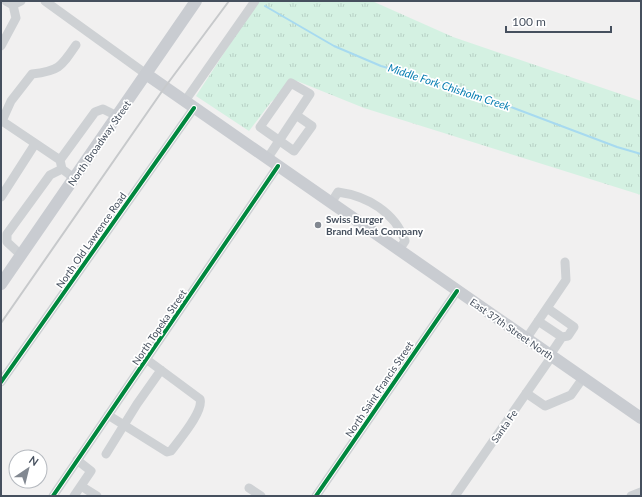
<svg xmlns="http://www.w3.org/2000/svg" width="642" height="497" font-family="Lato,sans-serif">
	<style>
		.grass { fill: url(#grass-tufts) }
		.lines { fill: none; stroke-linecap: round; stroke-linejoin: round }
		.stream { stroke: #a7daf0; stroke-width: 2 }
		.minor { stroke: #ced1d4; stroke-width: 9 }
		.major { stroke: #c9ccd1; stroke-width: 12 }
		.rail { stroke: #c7c9cb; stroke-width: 2 }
		.cycleway-casing { stroke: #fff; stroke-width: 6 }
		.cycleway { stroke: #00873e; stroke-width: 4 }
		.poi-dot { fill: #828891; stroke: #fff; stroke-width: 1.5 }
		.labels { text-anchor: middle; stroke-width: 3.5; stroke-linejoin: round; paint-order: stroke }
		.street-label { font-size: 10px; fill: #46505e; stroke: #fff }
		.poi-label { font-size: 10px; font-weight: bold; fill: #46505e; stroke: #fff; text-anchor: start }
		.water-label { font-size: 11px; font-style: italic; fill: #067db1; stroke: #fff }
	</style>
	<defs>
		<pattern id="grass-tufts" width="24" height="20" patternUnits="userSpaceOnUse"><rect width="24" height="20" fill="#d4f1e2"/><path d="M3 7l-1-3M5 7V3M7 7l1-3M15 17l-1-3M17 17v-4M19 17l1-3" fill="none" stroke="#b7d0c4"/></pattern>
	</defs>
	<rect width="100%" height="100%" fill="#f1f0f0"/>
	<path class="grass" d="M258,1H372L453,37L641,101V195L364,108L297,81L271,102L249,131L196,96Z"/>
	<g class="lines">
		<path class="stream" d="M265,6L334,46L381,66L466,90L617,147L641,154"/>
		<path class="minor" d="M6,1L13,5L21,1
			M45,1L146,74
			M1,46L16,18L13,5
			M185,101L255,1
			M267,159L310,94L291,83L260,127L294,151L312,126L296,115
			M60,160L2,121L11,101L32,74C59,71 61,67 76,45
			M74,178L62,169L60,160L95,112L103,109L117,116
			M1,197L35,144
			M331,203L338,192C367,196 395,212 405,241L399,250
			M21,255L7,242V234L50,175L62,169
			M547,308L574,327L568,336L562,337L550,355
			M538,321L562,337
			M526,339L566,280L565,262
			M1,382L194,108
			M526,393L545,406L571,395L583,378
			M108,415L167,452L171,451C178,441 204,412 200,399L146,359
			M106,454L137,404L161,370
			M81,486L97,496
			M249,488L261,496
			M53,496L278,166
			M74,496L91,471L77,460
			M316,496L457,291
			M455,496L552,356
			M631,496L641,492"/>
		<path class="major" d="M146,74L641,418
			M1,284L196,1"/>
		<path class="rail" d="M1,323L165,87L229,1"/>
		<g class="cycleway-casing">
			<path id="cycleway" d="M1,382L194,108
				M53,496L278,166
				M316,496L457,291"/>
		</g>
		<use href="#cycleway" class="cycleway"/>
	</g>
	<circle class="poi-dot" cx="318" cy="225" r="4"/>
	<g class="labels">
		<g class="street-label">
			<text transform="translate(99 143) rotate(-55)" y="4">North Broadway Street</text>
			<text transform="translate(91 240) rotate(-55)" y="4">North Old Lawrence Road</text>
			<text transform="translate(159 327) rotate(-56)" y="4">North Topeka Street</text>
			<text transform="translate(512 329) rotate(35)" y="4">East 37th Street North</text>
			<text transform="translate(379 389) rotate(-56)" y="4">North Saint Francis Street</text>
			<text transform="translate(504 426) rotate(-55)" y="4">Santa Fe</text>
		</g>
		<g class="poi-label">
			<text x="326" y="223">Swiss Burger<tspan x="326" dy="12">Brand Meat Company</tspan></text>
		</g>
		<g class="water-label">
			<text transform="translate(449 87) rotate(18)" y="4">Middle Fork Chisholm Creek</text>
		</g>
	</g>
	<rect width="642" height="497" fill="none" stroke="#46505e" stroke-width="4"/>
	<g transform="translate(28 469) rotate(35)"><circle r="19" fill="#ffffff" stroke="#b5b9bf"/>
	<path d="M0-3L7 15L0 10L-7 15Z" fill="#828891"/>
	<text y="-6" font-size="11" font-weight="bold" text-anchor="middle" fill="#46505e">N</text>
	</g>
	<path d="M506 26v6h105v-6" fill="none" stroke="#46505e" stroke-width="2"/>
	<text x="512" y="26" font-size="12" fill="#46505e" stroke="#ffffff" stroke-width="3" paint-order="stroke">100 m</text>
</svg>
